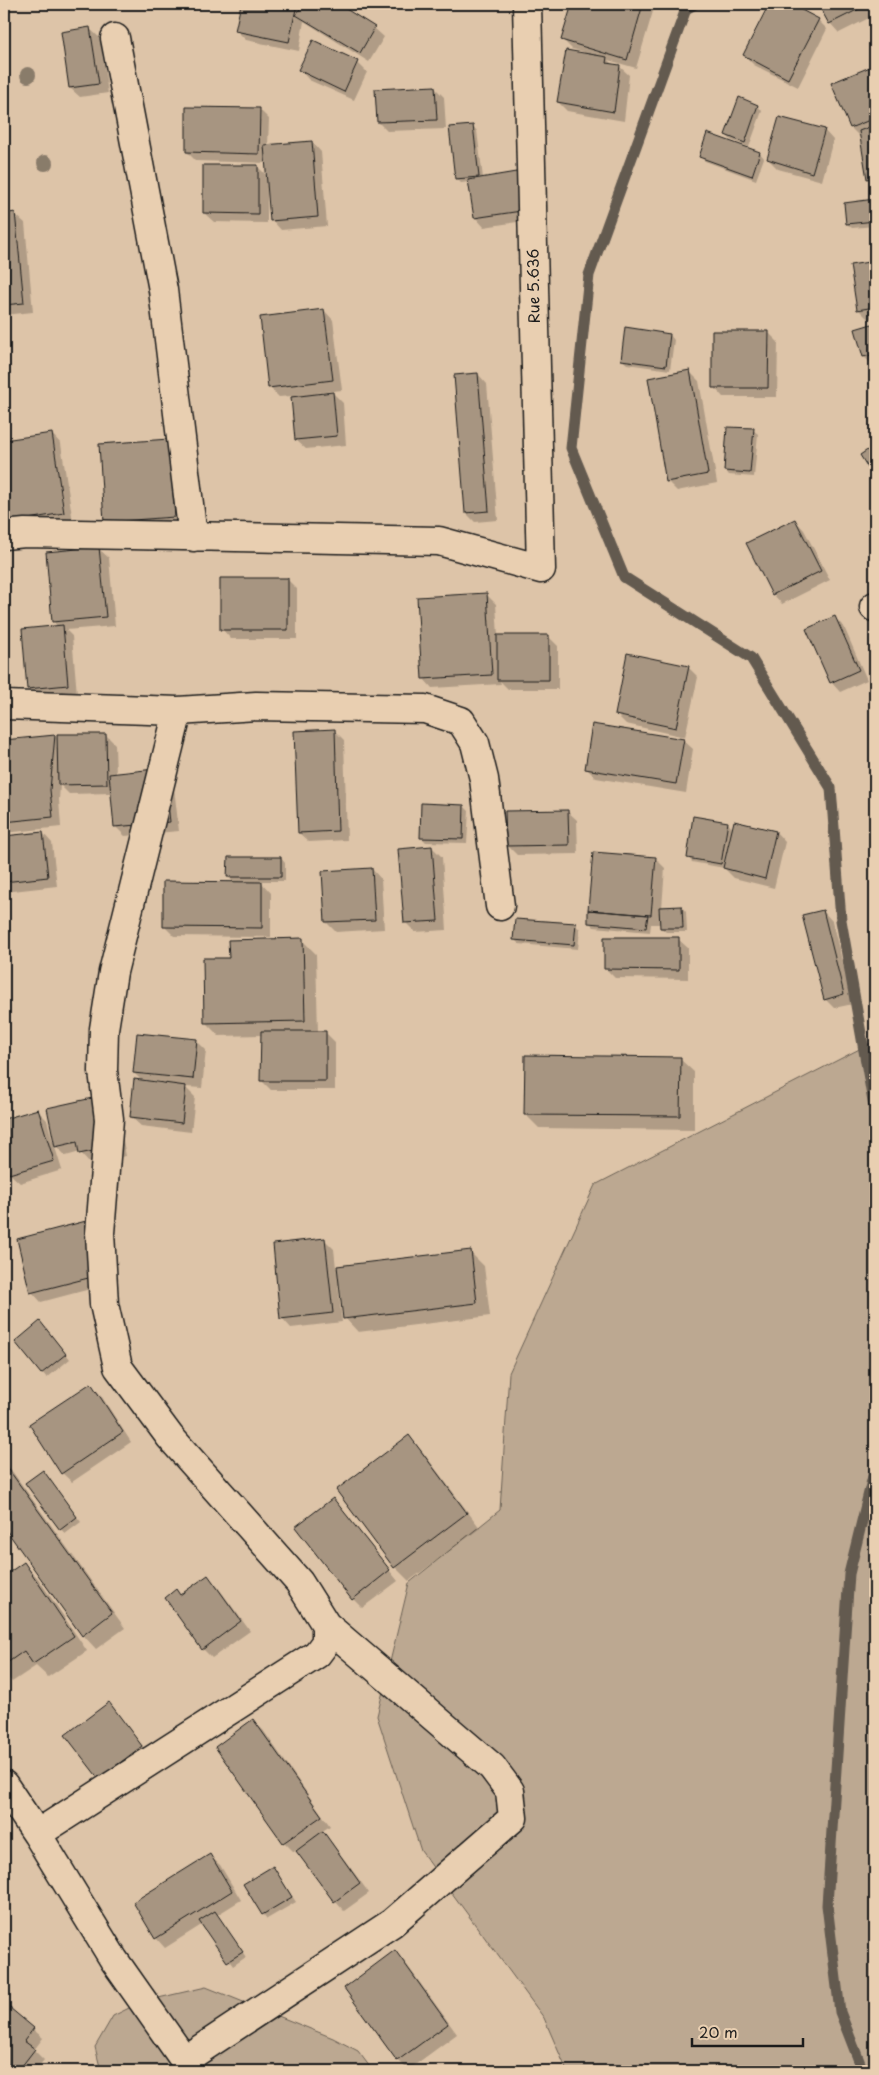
<svg xmlns="http://www.w3.org/2000/svg" width="879" height="2075" font-family="'Playpen Sans',sans-serif">
	<style>
		.green { fill: #bca891; stroke: #6c6256 }
		.shadow { fill: #0003 }
		.lines { fill: none; stroke-linecap: round; stroke-linejoin: round }
		.stream { stroke: #635a50; stroke-width: 11 }
		.building { fill: #a79581; stroke: #1c1c1c }
		.street-casing { stroke: #1c1c1c; stroke-width: 31 }
		.street { stroke: #e9cfb1; stroke-width: 28 }
		.tree { fill: #897b6b }
		.labels { text-anchor: middle; stroke-width: 4.5; stroke-linejoin: round; paint-order: stroke }
		.street-label { font-size: 15px; fill: #1c1c1c; stroke: #e9cfb1 }
	</style>
	<rect width="100%" height="100%" fill="#ddc4a8"/>
	<filter id="ink" filterUnits="userSpaceOnUse"><feTurbulence type="fractalNoise" baseFrequency=".02" numOctaves="2"/><feDisplacementMap in="SourceGraphic" scale="10" xChannelSelector="R" yChannelSelector="G"/><feConvolveMatrix kernelMatrix="1 2 1 2 8 2 1 2 1" color-interpolation-filters="sRGB"/></filter>
	<g filter="url(#ink)">
		<path class="green" d="M875,1041V2071H567L544,2018L421,1851L377,1716L409,1583L500,1510L509,1373L595,1185Z
			M206,1987L333,2038L358,2051L373,2071H101L95,2047L113,2016L141,2002Z"/>
		<path class="shadow" d="M181,4H198L194,11Z
			M242,4H336L374,28L384,37L369,62L304,21L299,51L246,40L236,30Z
			M573,4H649L654,8L636,68L608,60L613,65L619,66L629,75L624,121L567,111L558,102L584,52L572,49L562,39Z
			M770,4H787L818,20L827,29L798,87L754,65L744,55Z
			M820,4H875V15L839,33L830,23Z
			M90,29L100,38L108,93L80,97L70,88L62,33Z
			M357,62L367,72L354,100L309,80L300,70Z
			M875,66V185L869,178L861,138L851,128L833,83Z
			M434,87L444,97L446,129L387,131L378,122Z
			M739,99L758,106L762,111L749,147L731,140L726,135Z
			M259,109L269,119L268,146L312,142L321,152L327,226L281,230L272,220L269,186H267V223L214,222L204,213L257,166L268,177L267,163L196,161L187,152Z
			M473,126L477,131L483,178L537,219L484,227L475,217L469,182L461,183L457,179Z
			M824,130L833,140L822,181L778,169L768,159Z
			M749,147L748,149L760,153L764,158L756,180L705,161L700,156L748,149Z
			M4,169L9,214H15L25,223L33,312L4,315Z
			M875,201V226L852,228L847,224L845,204Z
			M875,262V318L868,319L858,309L852,266Z
			M324,310L333,320L342,390L317,393V395L333,393L343,403L346,445L306,449L296,440L292,396L279,397L270,388Z
			M875,324V366H874L864,357L856,329Z
			M768,332L778,342L777,397H723L714,387Z
			M670,335L674,340L670,370L627,364L622,360Z
			M689,371L699,381L717,483L677,491L667,481Z
			M478,374L487,384L498,520L475,522L466,513Z
			M753,430L758,434L754,477L729,475L725,470Z
			M52,434L61,444L73,522H10L4,484V441Z
			M168,440L184,526L105,521Z
			M795,520L804,530L830,580L782,604L773,594Z
			M99,549L109,558L115,626L66,630L72,636L77,694L37,698L28,688L58,627L53,621Z
			M287,579L297,589V639H231L222,629Z
			M487,595L496,604L498,636H548L558,646V689H508L500,681L501,684L432,688L423,678Z
			M835,618L844,627L867,680L840,692L831,682Z
			M688,667L698,677L685,737L626,724L616,714Z
			M335,731L344,740L347,840L309,842L299,833Z
			M106,735L115,744L116,775L173,779L179,831L125,836L115,826L112,793L69,794L60,785L59,800L61,827L4,833V741L55,736L59,740Z
			M683,740L693,749L686,793L596,778L586,768Z
			M464,806L469,811L467,843L426,842L421,837Z
			M567,811L577,820L578,854L517,855L508,846Z
			M728,823L733,829L776,832L785,842L774,888L734,878L724,868L692,862L688,857Z
			M43,833L52,843L57,886L4,892V838Z
			M432,847L442,857L447,930L415,932L405,922Z
			M281,858L285,863V881H260L271,893V937L174,936L164,926L235,883L228,877Z
			M656,859L665,868L662,908L682,907L686,912L687,932H666L661,928V924H651L650,932L594,927L589,922L590,910Z
			M372,869L381,879L384,929L336,932L326,922L323,872Z
			M823,911L832,921L853,1004L834,1008L825,999Z
			M575,925L580,929L578,949L519,944L514,939Z
			M678,939L688,948V979L615,978L606,969Z
			M302,940L316,954L318,1032H325L335,1042V1090H271L262,1081V1035L219,1036L205,1022L230,959Z
			M196,1040L206,1050L202,1088L185,1087L195,1097L191,1132L141,1126L131,1117L143,1082L134,1073Z
			M680,1059L694,1072V1130L539,1128L525,1114Z
			M116,1106L126,1156L90,1163L80,1152L66,1156L54,1144L62,1170L20,1183L10,1174L4,1151V1120L37,1110L47,1120L53,1142Z
			M86,1223L96,1232L109,1284L41,1302L32,1292Z
			M325,1240L334,1249L336,1268L470,1252L484,1266L490,1316L358,1332L345,1318L340,1285H338L342,1322L291,1328L282,1318Z
			M45,1327L70,1359L47,1378L17,1342Z
			M91,1385L100,1394L131,1442L72,1482L62,1473Z
			M408,1437L422,1451L480,1528L409,1581L395,1567L338,1490Z
			M4,1460L125,1628L96,1649L83,1635L4,1525Z
			M43,1472L81,1522L65,1534L61,1529Z
			M332,1499L398,1581L362,1608L353,1599Z
			M24,1564L38,1578L87,1651L48,1677L36,1666L12,1682L4,1673V1578Z
			M208,1577L217,1586L250,1631L212,1658L203,1649L176,1591L181,1596Z
			M108,1704L151,1756L100,1779Z
			M253,1721L263,1730L330,1826L321,1832L332,1843L369,1893L344,1911L335,1901L297,1849L294,1852L284,1842Z
			M210,1856L220,1865L241,1900L217,1915L246,1957L233,1966L203,1924L165,1948L156,1938Z
			M273,1867L296,1902L267,1919L263,1914Z
			M395,1952L404,1961L457,2034L408,2070L398,2060Z
			M4,2004L43,2038L34,2050L44,2060L35,2071H4Z"/>
		<g class="lines">
			<path class="stream" d="M695,4L686,9L589,275L571,448L624,577L751,658L831,788L841,920L875,1113
				M863,2071L840,2012L827,1905L849,1574L875,1468"/>
		</g>
		<path class="building" d="M241,4H297L289,42L235,31Z
			M303,4H338L375,27L360,53L296,15Z
			M572,4H643L627,60L561,40Z
			M769,4H790L819,19L788,79L743,55Z
			M818,4H869L829,24Z
			M90,27L99,84L69,88L61,32Z
			M313,40L358,61L344,92L298,70Z
			M566,50L607,57L606,63L620,65L614,112L557,102Z
			M875,65V118L850,128L831,83Z
			M435,86L437,120L377,122L375,89Z
			M739,97L758,105L745,143L725,135Z
			M186,107L260,108L259,154L186,152Z
			M779,117L825,129L812,173L767,159Z
			M473,125L479,177L455,179L449,127Z
			M875,125V177L867,179L859,131Z
			M707,133L760,152L752,176L699,157Z
			M312,141L318,217L270,221L264,145Z
			M203,165H258V214L203,213Z
			M522,171L528,210L474,218L468,180Z
			M875,199V221L846,224L844,203Z
			M15,212L24,303L4,305V214Z
			M875,261V307L857,310L850,265Z
			M324,309L333,380L268,388L260,317Z
			M875,323V354L863,357L855,329Z
			M625,327L670,334L666,366L621,360Z
			M712,331H769L768,388H712Z
			M690,370L708,474L666,482L648,378Z
			M478,373L489,511L465,513L454,375Z
			M333,392L337,436L295,440L291,397Z
			M727,427L754,428L750,473L724,471Z
			M52,433L64,513L9,522L4,492V440Z
			M169,439L175,517L104,522L99,444Z
			M875,445V479L860,455Z
			M795,519L821,571L772,595L746,543Z
			M99,547L106,617L52,622L46,552Z
			M220,578H288V630H220Z
			M487,593L492,675L422,679L417,597Z
			M835,616L859,670L830,683L806,629Z
			M63,625L68,685L27,689L22,629Z
			M497,635H549V680H497Z
			M627,653L689,666L676,728L615,715Z
			M592,724L684,739L676,784L585,769Z
			M335,729L338,831L298,833L294,731Z
			M57,734H106L107,784L58,785Z
			M55,735L50,790L53,817L4,822V740Z
			M164,768L170,822L114,827L109,774Z
			M421,803L464,805L463,839L420,838Z
			M568,810L569,845L506,846L505,811Z
			M693,816L728,822L721,864L687,858Z
			M734,821L776,831L765,879L723,868Z
			M43,832L48,877L4,882V836Z
			M432,846L438,921L404,923L398,849Z
			M593,852L656,857L651,915L588,910Z
			M228,857H281V877H227Z
			M372,868L375,920L325,922L322,871Z
			M163,881L262,882V928L163,927Z
			M682,906L683,928H660L659,907Z
			M588,910L648,915L646,928L588,923Z
			M823,910L844,994L824,1000L802,915Z
			M515,919L576,923L574,945L513,940Z
			M604,937H679V970L604,969Z
			M303,938L305,1021L204,1023L203,958H229L228,940Z
			M261,1031H326V1081H260Z
			M137,1033L197,1039L193,1079L133,1073Z
			M525,1055L681,1057L680,1116L524,1115Z
			M134,1079L186,1086L182,1123L130,1117Z
			M106,1095L117,1146L79,1154L77,1142L55,1147L47,1108Z
			M38,1109L54,1161L9,1174L4,1155V1119Z
			M86,1221L100,1275L30,1293L17,1239Z
			M325,1238L333,1313L280,1319L273,1244Z
			M471,1250L477,1303L343,1319L337,1266Z
			M40,1321L66,1354L41,1374L15,1342Z
			M91,1383L123,1432L61,1474L29,1424Z
			M409,1435L467,1513L394,1568L336,1490Z
			M4,1463L112,1613L82,1636L4,1527Z
			M43,1470L77,1517L60,1530L25,1483Z
			M333,1498L390,1570L352,1600L295,1527Z
			M24,1562L74,1636L33,1664L24,1651L4,1665V1576Z
			M208,1575L241,1621L202,1650L165,1598L176,1589L180,1595Z
			M109,1702L142,1746L99,1779L65,1735Z
			M253,1719L322,1816L283,1843L215,1747Z
			M323,1831L360,1883L334,1902L296,1851Z
			M210,1854L232,1891L155,1939L133,1902Z
			M273,1866L292,1897L262,1915L243,1884Z
			M215,1911L243,1952L227,1962L199,1921Z
			M395,1950L448,2024L397,2061L344,1988Z
			M4,2003L34,2028L24,2041L35,2049L18,2071L9,2066L4,2071Z"/>
		<g class="lines">
			<g class="street-casing">
				<path id="street" d="M115,38L163,290L193,537
					M4,535L25,533L439,541L541,569L527,4
					M874,607L875,606
					M4,705L178,711L256,706L425,709L461,721L475,743L484,779L500,906
					M4,1785L37,1834L114,1960L192,2071
					M37,1834L317,1654L326,1642V1625L299,1582L170,1437L118,1367L104,1304L100,1233L109,1119L103,1071L104,1029L113,972L178,711
					M184,2060L392,1923L513,1818L510,1791L492,1767L326,1625"/>
			</g>
			<use href="#street" class="street"/>
		</g>
		<g class="tree">
			<circle cx="28" cy="75" r="8"/>
			<circle cx="45" cy="163" r="8"/>
		</g>
	</g>
	<g class="labels">
		<g class="street-label">
			<text transform="translate(534 286) rotate(-91)" y="5">Rue 5.636</text>
		</g>
	</g>
	<rect width="879" height="2075" fill="none" stroke="#e9cfb1" stroke-width="20"/>
	<rect x="10" y="10" width="859" height="2055" fill="none" stroke="#1c1c1c" stroke-width="2" filter="url(#ink)"/>
	<path d="M692 2038v8h111v-8" fill="none" stroke="#1c1c1c" stroke-width="2.5"/>
	<text x="699" y="2038" font-size="15" fill="#1c1c1c" stroke="#e9cfb1" stroke-width="4" paint-order="stroke">20 m</text>
</svg>
